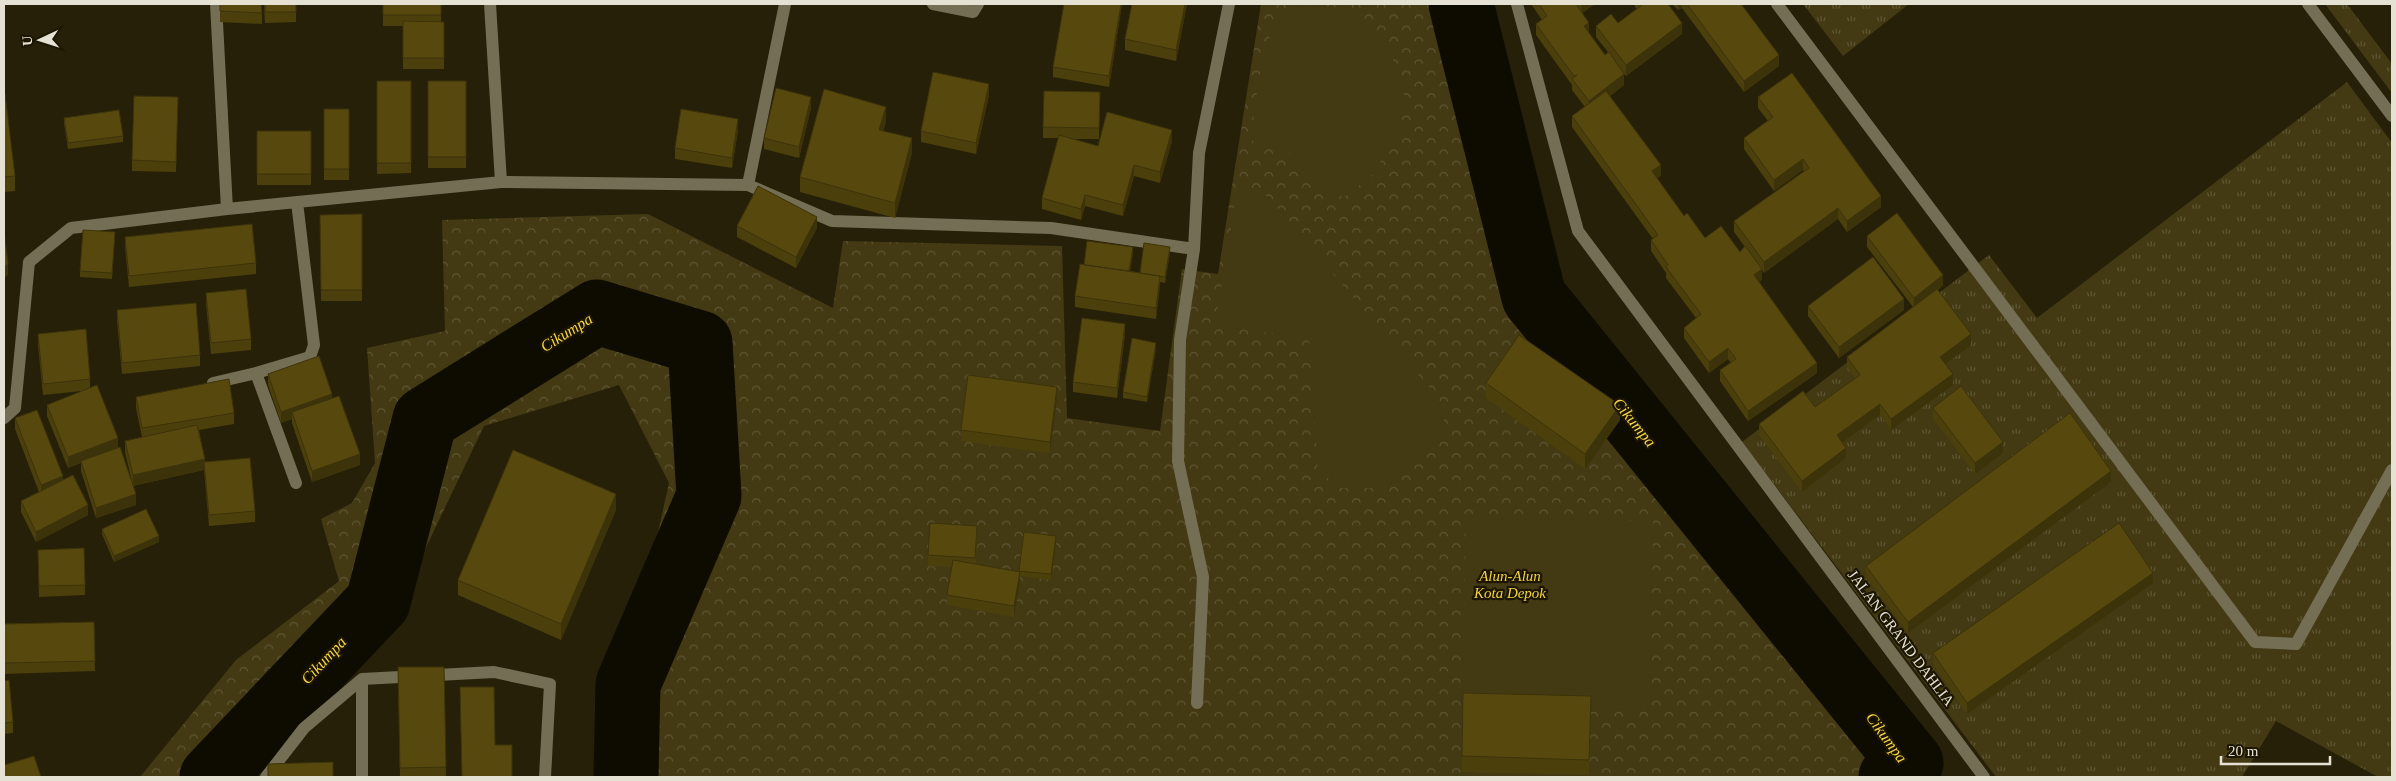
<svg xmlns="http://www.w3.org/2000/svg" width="2396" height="781" font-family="'Times New Roman',serif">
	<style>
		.grass { fill: url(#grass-tufts) }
		.forest { fill: url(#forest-crowns) }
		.pitch { fill: #433a13 }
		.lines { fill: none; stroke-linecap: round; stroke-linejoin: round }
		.river { stroke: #0e0b01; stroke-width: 65 }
		.minor { stroke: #746e54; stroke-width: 12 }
		.wall { fill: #4b3f0c }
		.shaded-wall { fill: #3d330a }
		.building { fill: #57490e; stroke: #3d330a }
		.labels { text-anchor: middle; stroke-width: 4.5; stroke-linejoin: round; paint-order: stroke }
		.park-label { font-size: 15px; font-style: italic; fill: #f3d242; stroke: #1c1601 }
		.street-label { font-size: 15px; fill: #e5e2d4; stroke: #1c1601 }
		.water-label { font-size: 16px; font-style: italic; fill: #f6d445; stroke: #1c1601 }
	</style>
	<defs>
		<pattern id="grass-tufts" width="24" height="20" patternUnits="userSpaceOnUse" patternTransform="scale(1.25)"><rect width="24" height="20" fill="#433a13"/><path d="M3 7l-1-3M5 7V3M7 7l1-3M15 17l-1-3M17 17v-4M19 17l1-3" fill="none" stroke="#5e5634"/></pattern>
		<pattern id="forest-crowns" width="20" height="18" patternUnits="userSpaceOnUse" patternTransform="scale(1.25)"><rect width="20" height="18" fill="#433a13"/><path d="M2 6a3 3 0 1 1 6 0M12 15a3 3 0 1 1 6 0" fill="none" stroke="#5e5634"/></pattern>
	</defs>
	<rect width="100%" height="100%" fill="#262008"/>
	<path class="grass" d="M1803,4H1909L1843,56Z
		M2325,4H2347L2392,64V93Z
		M2347,82L2392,143V777H2378L2276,721L2242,777H1996L1742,442L1989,255L2037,318Z"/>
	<path class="forest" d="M1261,4H1467L1543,295L1680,490L1729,521L1923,761L1929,777H603L669,483L619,385L484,426L408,585L283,733L249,777H140L236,660L339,581L321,519L352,503L375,463L367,348L445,331L442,220L648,214L833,308L843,241L1062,246L1067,418L1160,431L1182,269L1218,274Z"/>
	<path class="pitch" d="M1300,4L1343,8L1388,44L1405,98L1400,128L1372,176L1345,196L1330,197L1290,153L1251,140L1258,83L1271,30Z
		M1237,191L1267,196L1439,399L1445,426L1386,488H1340L1318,470L1309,338L1215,326Z
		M1466,518L1653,521L1650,710L1463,708Z"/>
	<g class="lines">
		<path class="river" d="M1461,4L1534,297L1911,763L1891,777
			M212,777L378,602L425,419L597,312L700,343L709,496L628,684L626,777"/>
		<path class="minor" d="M216,4L227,209
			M490,4L501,182
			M933,4L973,12L978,4
			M1517,4L1578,231L1984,777
			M1777,4L2255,642L2296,644L2392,470
			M2308,4L2392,116
			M748,185L785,4
			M1194,249L1180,340L1178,461L1203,577L1197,703
			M213,383L256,373
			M4,418L15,408L29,262L71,228L227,209L501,182L748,185L832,221L1051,228L1194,249L1199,153L1229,4
			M296,483L256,373L310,357L314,345L297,202
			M266,777L304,728L362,679L494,672L550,684L545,777
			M362,777V679"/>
	</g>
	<path class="wall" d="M220,4L262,13V24L220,22Z
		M264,4H296V22L265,23Z
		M383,4H441V22H444V69H403V26H383Z
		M1122,4L1109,87L1053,77V67Z
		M1132,4H1187L1176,61L1125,50V39Z
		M1531,4H1595L1582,13L1589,33L1605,55L1608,52L1596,37V26L1618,23L1637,9L1635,7V4H1668L1682,34L1626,76L1624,74V85L1610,96L1661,176L1657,178L1684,216L1705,238L1740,252L1745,247L1734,232V221L1804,171L1803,170L1774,191L1744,149V138L1768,121L1758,108V97L1881,207L1847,232L1838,219L1764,273L1762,270V279L1759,282L1817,373L1748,421L1720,381V370L1731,363L1728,359L1709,373L1684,338V328L1696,318L1666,278V273L1651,251V240L1653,239L1572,127V116L1585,107L1572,90V85L1536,35V24L1542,20Z
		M1672,4H1741L1779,66L1744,92L1682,8L1678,10Z
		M377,81H411V173L377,174Z
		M428,81H466V168H428Z
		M1100,92L1099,139H1072L1098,146L1172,141L1160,183L1134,176L1123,216L1085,206L1081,220L1042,209V198L1058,138H1043V127Z
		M4,94L15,176V191L4,192Z
		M989,95L976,154L921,142V131Z
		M178,97L176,172L132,171V160Z
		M811,108L799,158L764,149V138Z
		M324,109H349V180H324Z
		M64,118L123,136V142L68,149L64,123Z
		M886,122L883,131L912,153L895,218L800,192V177Z
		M738,130L732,168L675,159V148Z
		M257,131H311V185H257Z
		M362,214V301H321L320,215Z
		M737,226L817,228L796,268L737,237Z
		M1867,236L1943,285L1938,290L1971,345L1945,364L1953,385L1891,430L1880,415L1842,442L1846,458L1802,492L1759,435V424L1815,407L1855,378L1847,368V357L1913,307L1867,247Z
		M115,237L112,279L80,277V271Z
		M125,237L256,263V274L129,287L125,247Z
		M1133,253L1130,271L1140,273L1170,253L1165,283L1160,282L1156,319L1075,307V296L1084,265Z
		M206,293L251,339V350L211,354L206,304Z
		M1808,306L1904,310L1839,358L1808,316Z
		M117,310L200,355V366L122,374L117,321Z
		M38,334L90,379V388L118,448L132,482L125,452V441L142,437L136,408V397L234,413V424L199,430L205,462L255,511V522L209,526L204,470L133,486L136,505L96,518L81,471V463L68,468L47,416V405L82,391L43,395L38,345Z
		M1125,335L1117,398L1073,392V382Z
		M1156,348L1147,402L1123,398V392Z
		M268,374L332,398L360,465L312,482L292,423V419L281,423L268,385Z
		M1486,383L1620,420L1585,469L1486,398Z
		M1057,398L1050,453L961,441V430Z
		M1933,408L2003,453L1975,474L1933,419Z
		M15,418L63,480L88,515L36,542L21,512V501L39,492L15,429Z
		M2111,482L1908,633L1866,577V566Z
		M616,510L561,640L458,595V580Z
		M102,529L159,542L114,562L102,534Z
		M1024,532L1056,542L1051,580L1020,576V583L1014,617L947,605V595L952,567L928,566V555L977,537L976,564L1019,572Z
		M38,550L85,585V595L39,597Z
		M2153,583L1967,714L1933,664V653Z
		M94,622L95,671L4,674V624Z
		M398,667H444L446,777H400Z
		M4,681L13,722V733L4,734Z
		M1591,696L1589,775L1462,772V756Z"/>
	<path class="shaded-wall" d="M1121,4H1122L1109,87V76Z
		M1185,4H1187L1176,61V50Z
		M1581,4H1595L1581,14Z
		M1678,4H1682V8L1678,10Z
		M1589,23V33L1584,26Z
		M1682,23V34L1626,76V65Z
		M1779,55V66L1744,92V81Z
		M1624,74V85L1589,111V101Z
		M989,84V95L976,154V143Z
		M811,97V108L799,158V147Z
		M886,107V122L879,145V130Z
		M738,119V130L732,168V158Z
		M1172,130V141L1160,183V172Z
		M912,138V153L895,218V203Z
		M1803,159V170L1774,191V180Z
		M1134,165V176L1123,216V205Z
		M1661,165V176L1652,182V171Z
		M1085,195V206L1081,220V209Z
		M1881,196V207L1847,232V221Z
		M1838,208V219L1764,273V262Z
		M817,217V228L796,268V257Z
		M1133,247V253L1129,277V271Z
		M1170,247V253L1165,283V277Z
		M8,264V275L4,278V267Z
		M1762,269V279L1754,285V275Z
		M1943,275V285L1914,308V298Z
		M1160,276V287L1156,319V308Z
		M1904,299V310L1839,358V347Z
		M1125,324V335L1117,398V388Z
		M1971,334V345L1940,368V357Z
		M1156,343V348L1147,402V397Z
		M1728,348V359L1709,373V362Z
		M1817,363V373L1748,421V411Z
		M1953,374V385L1891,430V419Z
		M1057,387V398L1050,453V442Z
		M332,394V405L292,412V419L281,423V412Z
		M1880,404V415L1837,446V435Z
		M1620,405V420L1585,469V454Z
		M118,438V448L81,461V463L68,468V457Z
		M2003,442V453L1975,474V463Z
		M1846,448V458L1802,492V481Z
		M360,454V465L312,482V471Z
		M205,459V470L204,462V470L133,486V475Z
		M2111,471V482L1908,633V622Z
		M63,476V487L41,496V485Z
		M136,494V505L96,518V508Z
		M616,494V510L561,640V624Z
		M88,505V515L36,542V532Z
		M159,536V542L114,562V556Z
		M1056,536V542L1051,580V574Z
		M1020,572V583L1014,617V606Z
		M2153,573V583L1967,714V703Z"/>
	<path class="building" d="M220,4H261L262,13L220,11Z
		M265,4H296V12H265Z
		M383,4H441V15H383Z
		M1064,4H1121L1109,76L1053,67Z
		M1132,4H1185L1176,50L1125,39Z
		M1539,4H1576L1589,23L1584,26L1605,55L1609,52L1624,74L1589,101L1572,79L1577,75L1574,76L1536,24L1547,16Z
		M1641,4H1668L1682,23L1626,65L1596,26L1611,14L1618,23L1642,5Z
		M1687,4H1741L1779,55L1744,81Z
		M403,21L444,22V58H403Z
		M933,72L989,84L976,143L921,131Z
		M1792,73L1881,196L1847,221L1838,208L1764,262L1734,221L1809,168L1803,159L1774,180L1744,138L1773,117L1758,97Z
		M377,81H411V163H377Z
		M428,81H466V157H428Z
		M776,88L811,97L799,147L764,138Z
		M824,89L886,107L879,130L912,138L895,203L800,177Z
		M1044,91L1100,92L1099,128L1043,127Z
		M1606,91L1661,165L1652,171L1684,216L1687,213L1705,238L1721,226L1740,252L1745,246L1762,269L1754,275L1817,363L1748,411L1720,370L1736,359L1728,348L1709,362L1684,328L1701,314L1666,267L1668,265L1651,240L1658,235L1572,116Z
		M4,94H5L15,176L4,177Z
		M134,96L178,97L176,162L132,160Z
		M324,109H349V169H324Z
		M681,109L738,119L732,158L675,148Z
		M119,110L123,136L68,143L64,118Z
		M1107,112L1172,130L1160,172L1134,165L1123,205L1085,195L1081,209L1042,198L1059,135L1098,146Z
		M257,131H311V174H257Z
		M758,186L817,217L796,257L737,226Z
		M1897,213L1943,275L1914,298L1867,236Z
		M362,214V290H321L320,215Z
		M252,224L256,263L129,276L125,237Z
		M83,230L115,232L112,273L80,271Z
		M4,231L8,264L4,267Z
		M1087,241L1133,247L1129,271L1084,265Z
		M1144,243L1170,247L1165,277L1140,273Z
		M1873,257L1904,299L1839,347L1808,306Z
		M1080,264L1160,276L1156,308L1075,296Z
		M246,289L251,339L211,343L206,293Z
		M1937,289L1971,334L1940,357L1953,374L1891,419L1880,404L1837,435L1846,448L1802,481L1759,424L1803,391L1815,407L1860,375L1847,357Z
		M196,303L200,355L122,363L117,310Z
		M1082,318L1125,324L1117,388L1073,382Z
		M86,329L90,379L43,384L38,334Z
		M1519,335L1620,405L1585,454L1486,383Z
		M1132,338L1156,343L1147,397L1123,392Z
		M319,356L332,394L281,412L268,374Z
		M968,375L1057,387L1050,442L961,430Z
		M229,379L234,413L142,428L136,397Z
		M97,385L118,438L68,457L47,405Z
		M1961,386L2003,442L1975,463L1933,408Z
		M339,396L360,454L312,471L292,412Z
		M37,410L63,476L41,485L15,418Z
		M2070,413L2111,471L1908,622L1866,566Z
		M197,425L205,459L133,475L125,441Z
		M120,447L136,494L96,508L81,461Z
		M513,450L616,494L561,624L458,580Z
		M250,458L255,511L209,515L204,462Z
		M73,475L88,505L36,532L21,501Z
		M146,509L159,536L114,556L102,529Z
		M930,523L977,526L975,558L928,555Z
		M2119,523L2153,573L1967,703L1933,653Z
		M1024,532L1056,536L1051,574L1019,571Z
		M84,548L85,585L39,586L38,550Z
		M953,560L1020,572L1014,606L947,595Z
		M94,622L95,661L4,663V624Z
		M398,667H444L446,767L400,768Z
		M9,680L13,722L4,723V681Z
		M460,687H494L495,745H512V777H462Z
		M1463,693L1591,696L1589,760L1462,756Z
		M34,756L41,777H4V765Z
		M333,762V777H268V764Z"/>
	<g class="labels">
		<g class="park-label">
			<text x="1510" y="581">Alun-Alun<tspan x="1510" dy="17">Kota Depok</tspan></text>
		</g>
		<g class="street-label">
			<text transform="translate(1901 638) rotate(53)" y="5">JALAN GRAND DAHLIA</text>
		</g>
		<g class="water-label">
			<text transform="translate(566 332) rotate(-32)" y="6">Cikumpa</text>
			<text transform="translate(1635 422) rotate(51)" y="6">Cikumpa</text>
			<text transform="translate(323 660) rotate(-47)" y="6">Cikumpa</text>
			<text transform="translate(1887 737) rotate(54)" y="6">Cikumpa</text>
		</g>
	</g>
	<rect width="2396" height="781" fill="none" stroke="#e5e2d4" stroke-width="10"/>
	<g transform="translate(40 40) rotate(266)" stroke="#1c1601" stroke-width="4" paint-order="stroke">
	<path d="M0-4L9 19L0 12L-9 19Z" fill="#e5e2d4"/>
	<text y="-8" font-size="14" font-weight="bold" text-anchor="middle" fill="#e5e2d4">U</text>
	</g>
	<path d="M2221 756v8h109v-8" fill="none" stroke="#e5e2d4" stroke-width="2.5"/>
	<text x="2228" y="756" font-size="15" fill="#e5e2d4" stroke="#1c1601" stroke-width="4" paint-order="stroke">20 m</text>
</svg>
